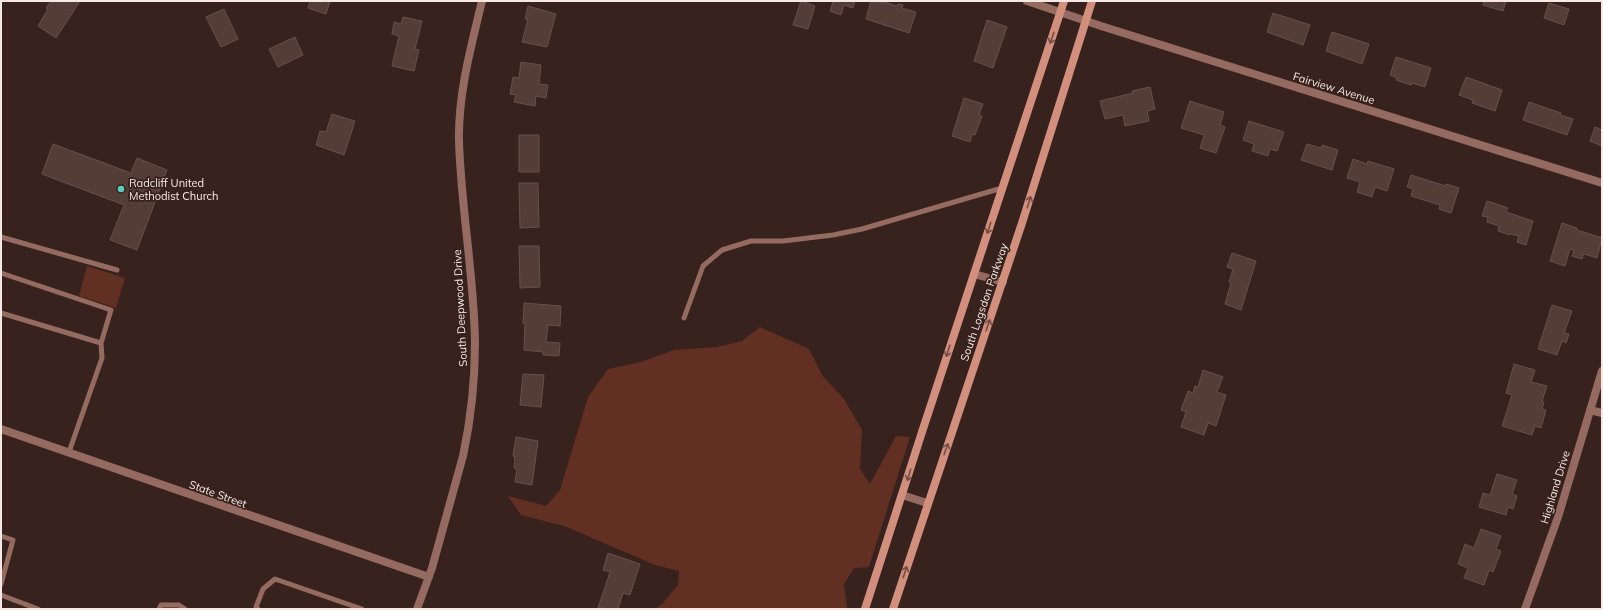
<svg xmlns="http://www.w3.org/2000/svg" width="1603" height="610" font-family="Mulish,sans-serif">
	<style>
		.green { fill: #622f23 }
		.building { fill: #543d37; stroke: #68504a }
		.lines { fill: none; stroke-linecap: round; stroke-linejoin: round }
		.service { stroke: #956a60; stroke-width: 5 }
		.minor { stroke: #956a60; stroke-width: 8 }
		.secondary { stroke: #d28f7e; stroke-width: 8 }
		.oneway { stroke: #764e44 }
		.poi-dot { fill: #58cec0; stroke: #38221d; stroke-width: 1.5 }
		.labels { text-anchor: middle; stroke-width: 3.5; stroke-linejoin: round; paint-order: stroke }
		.street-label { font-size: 11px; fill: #f7e8e4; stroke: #38221d }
		.poi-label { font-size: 11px; fill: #f7e8e4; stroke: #38221d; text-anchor: start }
	</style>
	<rect width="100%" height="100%" fill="#38221d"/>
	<path class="green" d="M87,266L125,278L116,308L79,296Z
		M760,327L809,349L822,375L844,399L862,430L860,469L870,484L896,436L910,437L869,567L854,568L844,584L847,607L846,609H655L662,604L678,585L679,571L655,565L564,526L521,515L508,496L546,506L560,490L588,397L608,369L641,362L674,350L717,347L742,341Z"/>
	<path class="building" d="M51,1H80L56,38L38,26L48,9L46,8Z
		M310,1H330L326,14L308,8Z
		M801,1L815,6L808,29L793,25Z
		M830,1H855L853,8L844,5L841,15L830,11L833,2Z
		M871,1L885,3V2L897,6L898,4L903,5L902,8L916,12L909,33L866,19Z
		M1484,1H1506L1503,11L1483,5Z
		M1549,3L1569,9L1564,25L1544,18Z
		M528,6L556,14L547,47L522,42L528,19H525Z
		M224,9L238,39L221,47L206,17Z
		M1273,13L1310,25L1303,45L1267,32Z
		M403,17L422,21L415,49L419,50L414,71L392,66L399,36L392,34L394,22L401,24Z
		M987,20L1007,27L993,68L974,61Z
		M1332,32L1369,44L1362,64L1326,51Z
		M295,37L303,55L278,67L269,49Z
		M1396,57L1431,68L1425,87L1412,83L1411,85L1396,80L1397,78L1390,75Z
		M521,62L541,65L539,84L548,85L546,98L536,96L535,106L514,102L516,95L510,94L513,77L519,78Z
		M1466,77L1502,90L1495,111L1472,103L1473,100L1459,95Z
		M1150,87L1155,109L1147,111L1149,121L1125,126L1123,115L1105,119L1100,101L1133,93L1132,91Z
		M964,98L983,104L979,115L982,116L975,135L972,134L970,142L952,136Z
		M1190,101L1224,112L1220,125L1225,127L1216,153L1200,148L1204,135L1181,128Z
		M1529,102L1561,113L1560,115L1573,119L1567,135L1523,120Z
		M332,114L355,121L344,155L316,145L320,131L326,132Z
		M1249,121L1284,132L1277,151L1270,149L1268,156L1252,151L1254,144L1243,140Z
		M1595,127L1602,130V146L1590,141Z
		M519,135H539V172H519Z
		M53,144L131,173L137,158L167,170L137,250L110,240L124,205L42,174Z
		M1307,144L1321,148L1322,145L1338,150L1332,170L1301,160Z
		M1353,159L1367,164L1368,161L1394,169L1387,191L1375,187L1372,197L1357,192L1360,182L1347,178Z
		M1411,175L1446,186V184L1459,188L1451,213L1439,209L1440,205L1411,196L1413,189L1407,187Z
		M519,183H538L539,227L520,228Z
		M1487,201L1508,208L1506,212L1533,221L1526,245L1517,242L1519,236L1511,234L1510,235L1498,231L1499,226L1487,222L1488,217L1482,216Z
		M1562,223L1577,228V230L1602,238L1597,258L1584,254L1582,259L1572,256L1574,250L1570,249L1565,266L1550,261Z
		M519,246H539L540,287L520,288Z
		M1232,253L1256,261L1241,310L1225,304L1231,283L1229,282L1233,269L1227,267Z
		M524,303L561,306L560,326L548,325L546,342L560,343L559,356L543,355V352L524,350L525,323H523Z
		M1552,305L1572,311L1564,333L1569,334L1566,343L1562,341L1557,355L1538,349Z
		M1514,364L1535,370L1531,382L1547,386L1542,401L1544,402L1542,409L1546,410L1541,428L1535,426L1532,435L1502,426L1512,395L1506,393Z
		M1203,370L1223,377L1217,392L1226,395L1216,426L1208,423L1204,435L1181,427L1186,412L1181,410L1188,391L1193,393L1195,386L1198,387Z
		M523,374L544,375L541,407L520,405Z
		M516,437L538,441L532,485L515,482L517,469L514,468L515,457L513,456Z
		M1497,474L1517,480L1512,494L1517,496L1513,509L1508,507L1506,515L1479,507L1483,493L1490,495Z
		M1481,529L1501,536L1496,549L1501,551L1493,572L1489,570L1484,585L1464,578L1468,568L1458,564L1465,544L1474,548Z
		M608,553L640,564L630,595L623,593L618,609L598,608L610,572L603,570Z"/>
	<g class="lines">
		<path class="service" d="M1,237L117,270
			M1,273L111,310L101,343L1,313
			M684,318L703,266L722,250L751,241H783L833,235L862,229L1002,188
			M69,452L102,358L101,343
			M1,536L13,540L1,584
			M1,595L38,609
			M159,609L161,605H179L185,609
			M258,609L256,607L263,589L275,579L362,609"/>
		<path class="minor" d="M1027,1L1101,26L1602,183
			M974,274L1003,282
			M1590,410L1602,413
			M1,429L429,577
			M902,495L927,503
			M417,609L432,568L463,456C471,419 475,380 475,342C474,275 461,208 459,141C458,94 471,47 482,1
			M1525,609L1558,517L1602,371"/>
		<path class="secondary" d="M865,609L922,432L1064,1
			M893,609L1022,223L1092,1"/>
	</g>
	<defs><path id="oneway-shaft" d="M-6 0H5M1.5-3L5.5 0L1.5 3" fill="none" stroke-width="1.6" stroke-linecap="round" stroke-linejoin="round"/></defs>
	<g class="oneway">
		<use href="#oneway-shaft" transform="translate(1052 38) rotate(109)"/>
		<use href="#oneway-shaft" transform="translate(1029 202) rotate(-73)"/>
		<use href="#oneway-shaft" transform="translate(989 228) rotate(108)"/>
		<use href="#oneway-shaft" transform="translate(988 325) rotate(-71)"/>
		<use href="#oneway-shaft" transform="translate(948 351) rotate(108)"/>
		<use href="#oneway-shaft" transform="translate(946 449) rotate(-71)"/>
		<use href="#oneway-shaft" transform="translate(909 475) rotate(107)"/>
		<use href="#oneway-shaft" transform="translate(905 572) rotate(-72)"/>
	</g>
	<circle class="poi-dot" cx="121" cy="189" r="4"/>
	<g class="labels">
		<g class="street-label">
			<text transform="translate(1334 88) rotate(17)" y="4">Fairview Avenue</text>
			<text transform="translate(984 302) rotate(-71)" y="4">South Logsdon Parkway</text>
			<text transform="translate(460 308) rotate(-93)" y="4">South Deepwood Drive</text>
			<text transform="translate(1555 487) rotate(-73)" y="4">Highland Drive</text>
			<text transform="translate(218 494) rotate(20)" y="4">State Street</text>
		</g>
		<g class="poi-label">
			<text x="129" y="187">Radcliff United<tspan x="129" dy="13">Methodist Church</tspan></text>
		</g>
	</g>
	<rect width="1603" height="610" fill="none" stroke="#f7e8e4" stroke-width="4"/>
</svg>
